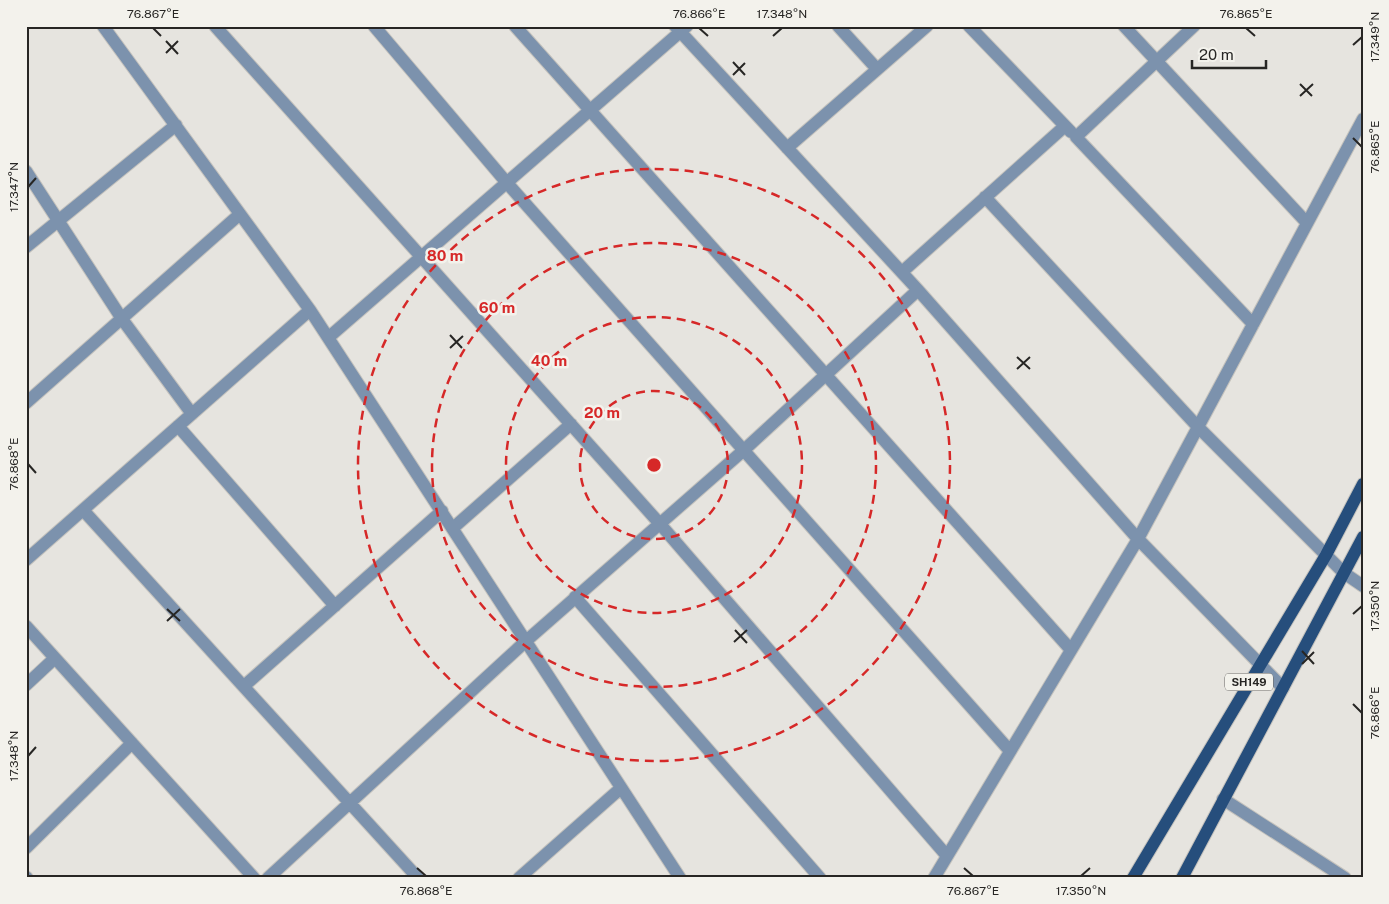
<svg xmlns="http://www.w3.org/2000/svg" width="1389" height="904" font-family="'Public Sans',sans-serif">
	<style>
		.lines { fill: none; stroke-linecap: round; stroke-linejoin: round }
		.street-casing { stroke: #c4c2bd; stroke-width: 14 }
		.primary-casing { stroke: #c4c2bd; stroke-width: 14 }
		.street { stroke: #7c92ad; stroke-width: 12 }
		.primary { stroke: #264e7c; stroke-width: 12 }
		.ticks { fill: none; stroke: #272624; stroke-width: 2 }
		.ring { fill: none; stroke: #d62828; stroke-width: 2.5; stroke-dasharray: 9 6 }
		.labels { text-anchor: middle; stroke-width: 5; stroke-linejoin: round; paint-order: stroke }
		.shield { fill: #f3f2ec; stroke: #646360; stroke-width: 1 }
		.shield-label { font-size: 11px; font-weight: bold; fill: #272624 }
		.centre { fill: #d62828; stroke: #f3f2ec; stroke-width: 2.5 }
		.ring-label { font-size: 15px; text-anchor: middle; font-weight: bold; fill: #d62828; stroke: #f3f2ec; stroke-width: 5; stroke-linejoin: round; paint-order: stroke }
		.neatline { fill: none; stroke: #272624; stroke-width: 2 }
		.ticks-label { font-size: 12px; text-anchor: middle; fill: #272624 }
	</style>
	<rect width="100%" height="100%" fill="#e6e4df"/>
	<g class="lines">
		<g class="street-casing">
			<path id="street" d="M103,26L310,310L680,878
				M215,26L660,524L947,856
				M374,26L507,183L1010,751
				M515,26L1071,650
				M675,26L918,290L1138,539L1283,688
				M838,26L877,69
				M969,26L1071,132
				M1124,26L1307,223
				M1194,26L1076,137L1253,324
				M787,148L927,26
				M26,171L122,319L192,414
				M985,197L1198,427L1344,573L1363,586
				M26,247L176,125
				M902,272L1065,126
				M329,337L687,26
				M26,403L240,214
				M178,426L335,606
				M83,510L418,878
				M453,528L571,424
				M26,560L310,310
				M575,597L820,878
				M26,626L254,878
				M26,685L55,658
				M244,686L442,511
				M1223,799L1345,878
				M26,848L132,743
				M26,877L27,878
				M268,878L526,641L744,450L918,290
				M519,878L621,788
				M934,878L1138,539L1363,119"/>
		</g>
		<g class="primary-casing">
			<path id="primary" d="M1133,878L1326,555L1363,484
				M1182,878L1363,537"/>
		</g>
		<use href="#street" class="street"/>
		<use href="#primary" class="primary"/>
	</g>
	<path class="ticks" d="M153,28L161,36M699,28L708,36M1246,28L1255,36M773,36L782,28M166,41L178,54M1353,45L1362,37M166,53L178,41M733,62L745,75M733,75L745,63M1300,84L1312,96M1300,96L1313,84M1353,138L1362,147M28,187L36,178M450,335L462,348M450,348L463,336M1017,357L1030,369M1017,369L1030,357M28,464L36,473M167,609L180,621M1353,614L1362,606M167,621L180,609M735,630L747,643M734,642L747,630M1302,651L1314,664M1302,664L1314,652M1353,704L1362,713M28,756L36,747M417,868L426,876M964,868L973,876M1081,876L1090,868"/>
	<g class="ring">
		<circle cx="654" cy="465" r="74"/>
		<circle cx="654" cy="465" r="148"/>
		<circle cx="654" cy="465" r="222"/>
		<circle cx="654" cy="465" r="296"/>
	</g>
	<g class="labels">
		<rect class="shield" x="1225" y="673.5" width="48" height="17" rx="4"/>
		<g class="shield-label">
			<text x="1249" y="686">SH149</text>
		</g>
	</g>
	<circle cx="654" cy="465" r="8" class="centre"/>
	<g class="ring-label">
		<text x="445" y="261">80 m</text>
		<text x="497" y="313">60 m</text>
		<text x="549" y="366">40 m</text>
		<text x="602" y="418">20 m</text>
	</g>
	<rect width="1389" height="904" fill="none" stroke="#f3f2ec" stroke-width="55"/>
	<path d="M1192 60v8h74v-8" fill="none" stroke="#272624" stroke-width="2.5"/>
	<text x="1199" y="60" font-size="15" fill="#272624" stroke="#f3f2ec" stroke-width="4" paint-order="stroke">20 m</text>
	<rect x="28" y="28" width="1334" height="848" class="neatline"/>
	<g class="ticks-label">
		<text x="153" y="18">76.867°E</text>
		<text x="699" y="18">76.866°E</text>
		<text x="782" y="18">17.348°N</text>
		<text x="1246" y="18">76.865°E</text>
		<text transform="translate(1375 37) rotate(-90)" y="4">17.349°N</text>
		<text transform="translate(1375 147) rotate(-90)" y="4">76.865°E</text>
		<text transform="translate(14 187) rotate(-90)" y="4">17.347°N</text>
		<text transform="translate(14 464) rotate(-90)" y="4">76.868°E</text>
		<text transform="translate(1375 606) rotate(-90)" y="4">17.350°N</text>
		<text transform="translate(1375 713) rotate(-90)" y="4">76.866°E</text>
		<text transform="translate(14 756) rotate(-90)" y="4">17.348°N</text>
		<text x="426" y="895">76.868°E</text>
		<text x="973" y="895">76.867°E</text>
		<text x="1081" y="895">17.350°N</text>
	</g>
</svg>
